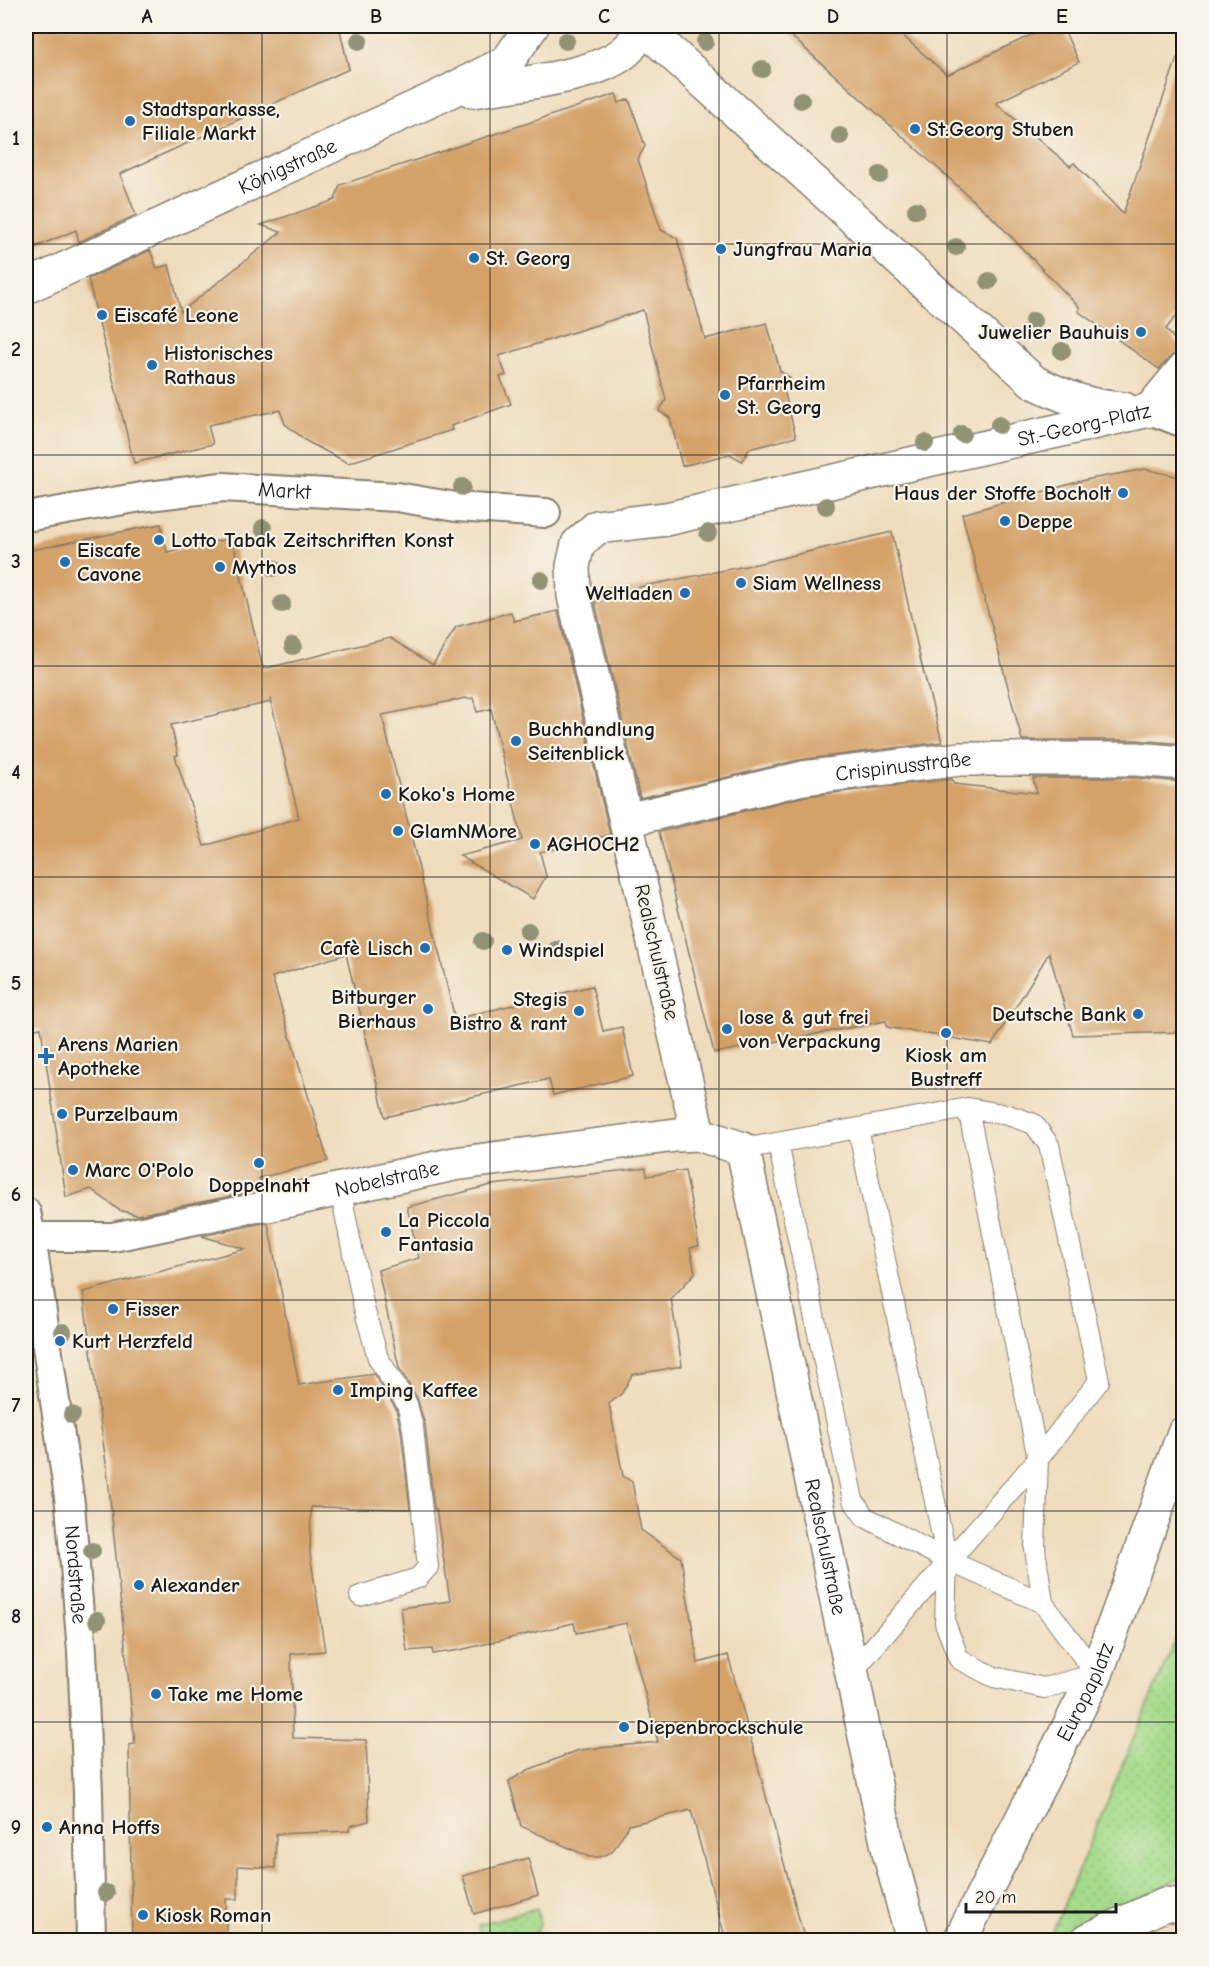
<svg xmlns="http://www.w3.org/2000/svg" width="1209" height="1966" font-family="'Comic Neue',sans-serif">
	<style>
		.park { fill: url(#park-dots); stroke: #607c54; stroke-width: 1.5 }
		.building { fill: #d4a168; fill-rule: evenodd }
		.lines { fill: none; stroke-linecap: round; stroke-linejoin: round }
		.service-casing { stroke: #867c6c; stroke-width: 22 }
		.pedestrian-casing { stroke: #867c6c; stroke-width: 32 }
		.minor-casing { stroke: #867c6c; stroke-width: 36 }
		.service { stroke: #fff; stroke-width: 20 }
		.pedestrian { stroke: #fff; stroke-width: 28 }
		.minor { stroke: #fff; stroke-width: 33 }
		.tree { fill: #929276 }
		.grid { fill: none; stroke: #1c1c1c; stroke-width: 1.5; stroke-opacity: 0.55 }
		.poi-dot { fill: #1f6fb2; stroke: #f7f3e8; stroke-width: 2 }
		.labels { text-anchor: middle; stroke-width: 4.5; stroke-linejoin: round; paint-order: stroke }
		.poi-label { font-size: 21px; font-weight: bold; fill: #1c1c1c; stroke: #f7f3e8; text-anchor: start }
		.street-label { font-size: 21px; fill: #1c1c1c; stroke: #f7f3e8 }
		.neatline { fill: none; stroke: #1c1c1c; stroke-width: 2 }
		.grid-label { font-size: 20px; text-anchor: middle; font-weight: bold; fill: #1c1c1c }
	</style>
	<defs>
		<pattern id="park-dots" width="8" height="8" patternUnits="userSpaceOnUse" patternTransform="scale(1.5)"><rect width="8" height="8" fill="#a5db8b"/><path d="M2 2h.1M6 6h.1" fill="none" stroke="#8dbb77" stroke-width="1.8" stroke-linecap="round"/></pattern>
	</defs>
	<rect width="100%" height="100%" fill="#f7f3e8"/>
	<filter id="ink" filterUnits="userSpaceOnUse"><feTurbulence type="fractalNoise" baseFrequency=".0167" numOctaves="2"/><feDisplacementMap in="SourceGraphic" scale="12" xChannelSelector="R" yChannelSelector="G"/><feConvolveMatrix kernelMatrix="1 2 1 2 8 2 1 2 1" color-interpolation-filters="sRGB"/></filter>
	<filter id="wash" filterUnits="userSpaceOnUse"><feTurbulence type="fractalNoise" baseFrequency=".008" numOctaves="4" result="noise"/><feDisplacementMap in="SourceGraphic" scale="24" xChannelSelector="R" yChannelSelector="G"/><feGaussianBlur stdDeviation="1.35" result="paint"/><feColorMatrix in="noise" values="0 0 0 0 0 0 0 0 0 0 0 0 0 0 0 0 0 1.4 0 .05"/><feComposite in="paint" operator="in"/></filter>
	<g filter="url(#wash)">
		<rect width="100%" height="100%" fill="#efdcbc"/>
		<path class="park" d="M1183,1621V1877L1049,1940Z
			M537,1908L540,1924L533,1940H482L478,1925Z"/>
		<g id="blocks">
			<path class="building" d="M26,26H339L349,69L120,174L136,215L79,242L76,230L26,251Z
				M780,26H892L947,75L1050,26H1062L1079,62L996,103L1070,166L1074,163L1123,214L1177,58L1184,59V305L1166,329L1184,351L1177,352L1170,357L1159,369L1078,311L1080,308L992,217Z
				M616,94L619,103L629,99L645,146L638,159L661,230L677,238L705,339L767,323L780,371L790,378L784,390L796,437L749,449L742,461L730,454L682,466L670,418L659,411L666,400L643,310L499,356L506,375L500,377L511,404L451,426L452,430L348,463L308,442L285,424L280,410L208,425L213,444L134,463L88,279L150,250L157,268L169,265L181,312L281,232L261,225L335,200L340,185Z
				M1145,469L1184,478V744L1136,740H1022L962,514L1085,480Z
				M161,524L167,552L232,538L263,669L390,638L433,665L456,627L511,612L514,621L558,611L610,835L540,852L546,876L533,899L460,856L522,840L491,709L477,712L473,698L467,699L466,698L382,715L455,1019L592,986L603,1031L622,1027L633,1076L553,1095L549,1079L385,1117L346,954L272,977L328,1161L259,1178L261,1188L256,1191L137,1215L119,1210L91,1189L66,1197L41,1028L30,1030L26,1008V551ZM270,698L299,818L204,846L175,756L178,755L171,725L271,702Z
				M892,532L921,662L942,742L799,760L640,798L595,602L599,601L598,595L761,563Z
				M1033,778H1135L1184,782V1032L1073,1035L1049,953L992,1045L887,1027L886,1021L714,1053L659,832L806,796L952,779L954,784L1037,793Z
				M646,1168L647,1176L685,1170L699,1246L690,1248L695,1273L671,1299L682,1366L632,1375L622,1393L609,1404L623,1476L632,1482L641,1530L681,1558L698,1663L728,1655L805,1941H726L691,1810L629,1825L612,1852L600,1857H589L521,1826L509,1781L528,1770L579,1750L658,1742L626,1623L576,1633L574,1623L460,1650L433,1654L432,1649L407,1651L401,1608L450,1601L436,1509H434L425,1425L417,1398L399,1368L378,1270L419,1258L407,1207L491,1185Z
				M263,1223H268L299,1385L374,1374L396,1409L401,1430L410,1509L311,1507L310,1554L325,1651L291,1654L293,1738L366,1740L369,1821L350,1826L349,1831L276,1834L275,1868L238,1866V1899H226V1941H132L129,1745L135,1744L108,1478L83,1292L245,1249L202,1236Z
				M528,1858L538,1895L474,1914L463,1876Z"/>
		</g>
	</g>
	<g filter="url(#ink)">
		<use href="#blocks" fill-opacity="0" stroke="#867c6c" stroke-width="1.5"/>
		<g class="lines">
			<g class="service-casing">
				<path id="service" d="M858,1128L947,1560L945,1623L959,1659L994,1677L1044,1688L1096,1674L1043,1603L1035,1549L1038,1459L968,1108
					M778,1143L853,1500L865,1517L947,1560L1043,1603
					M743,1149L968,1108L1008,1115L1034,1124L1049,1145L1099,1381L1038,1459L852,1672
					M340,1189L364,1308L378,1358L407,1404L413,1428L428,1567L418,1578L360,1596"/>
			</g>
			<g class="pedestrian-casing">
				<g id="pedestrian">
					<path d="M1150,410L1184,423"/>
					<path id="s1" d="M26,517L141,497L222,487L397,497L456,507L546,513"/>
					<path id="s2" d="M26,1212L31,1237L70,1504L82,1651L88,1793L91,1940"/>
					<path d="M26,1237H113L268,1205"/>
				</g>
			</g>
			<g class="minor-casing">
				<g id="minor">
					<path d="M642,26L1034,382C1065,397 1089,407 1124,409"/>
					<path d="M473,91C514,84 599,78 628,49C634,43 638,34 643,26"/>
					<path id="s3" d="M26,287L440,96L507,62L532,26"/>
					<path d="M1150,410L1184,369"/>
					<path id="s4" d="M627,820L803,778L960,759H1136L1184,763"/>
					<path id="s5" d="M698,1134L574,596L573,566L578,544L597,527L666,519L1150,410"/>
					<path id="s6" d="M268,1205L454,1164L676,1135L698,1134L743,1149L889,1852L913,1940"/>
					<path id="s7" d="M960,1940L1096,1674L1184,1433"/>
					<path d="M1088,1940L1165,1904L1184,1906"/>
				</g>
			</g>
			<use href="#service" class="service"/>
			<use href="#pedestrian" class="pedestrian"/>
			<use href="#minor" class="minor"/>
		</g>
		<g class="tree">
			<circle cx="359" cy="41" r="9"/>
			<circle cx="566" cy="41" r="9"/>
			<circle cx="705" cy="42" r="9"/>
			<circle cx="762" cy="69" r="9"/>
			<circle cx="801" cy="100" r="9"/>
			<circle cx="840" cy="136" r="9"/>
			<circle cx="880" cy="175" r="9"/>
			<circle cx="916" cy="210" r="9"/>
			<circle cx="956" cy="247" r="9"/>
			<circle cx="989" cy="281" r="9"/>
			<circle cx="1033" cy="321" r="9"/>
			<circle cx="1062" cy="351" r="9"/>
			<circle cx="999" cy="425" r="9"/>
			<circle cx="962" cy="434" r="9"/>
			<circle cx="925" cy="443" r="9"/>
			<circle cx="462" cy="487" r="9"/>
			<circle cx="826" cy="506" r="9"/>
			<circle cx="263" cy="528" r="9"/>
			<circle cx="708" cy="533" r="9"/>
			<circle cx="273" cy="568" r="9"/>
			<circle cx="541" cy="580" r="9"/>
			<circle cx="282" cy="604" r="9"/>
			<circle cx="293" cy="646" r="9"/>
			<circle cx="528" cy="931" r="9"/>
			<circle cx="483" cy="941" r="9"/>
			<circle cx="557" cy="949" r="9"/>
			<circle cx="63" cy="1332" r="9"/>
			<circle cx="72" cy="1415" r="9"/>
			<circle cx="92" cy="1551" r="9"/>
			<circle cx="97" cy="1620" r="9"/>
			<circle cx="106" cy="1893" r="9"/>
		</g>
	</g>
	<path class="grid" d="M262,26V1940M490,26V1940M719,26V1940M947,26V1940M26,244H1184M26,455H1184M26,666H1184M26,877H1184M26,1089H1184M26,1300H1184M26,1511H1184M26,1722H1184"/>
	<g class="poi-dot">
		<circle cx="130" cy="121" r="6"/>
		<circle cx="915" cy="129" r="6"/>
		<circle cx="721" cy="249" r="6"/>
		<circle cx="474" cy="258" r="6"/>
		<circle cx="102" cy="315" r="6"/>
		<circle cx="1141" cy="332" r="6"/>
		<circle cx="152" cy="365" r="6"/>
		<circle cx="725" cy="395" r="6"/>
		<circle cx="1123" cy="493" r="6"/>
		<circle cx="1005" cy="521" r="6"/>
		<circle cx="159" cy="540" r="6"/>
		<circle cx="65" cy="562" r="6"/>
		<circle cx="220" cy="567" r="6"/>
		<circle cx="741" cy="583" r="6"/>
		<circle cx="685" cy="593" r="6"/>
		<circle cx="516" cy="741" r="6"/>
		<circle cx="386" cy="794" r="6"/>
		<circle cx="398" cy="831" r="6"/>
		<circle cx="535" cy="844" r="6"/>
		<circle cx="425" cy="948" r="6"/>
		<circle cx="507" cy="950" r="6"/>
		<circle cx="428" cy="1009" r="6"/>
		<circle cx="579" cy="1011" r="6"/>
		<circle cx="1138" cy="1014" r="6"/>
		<circle cx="727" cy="1029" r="6"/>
		<circle cx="946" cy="1033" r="6"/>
		<path d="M43 1047h6v6h6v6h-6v6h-6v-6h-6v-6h6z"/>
		<circle cx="62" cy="1114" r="6"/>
		<circle cx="259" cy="1163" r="6"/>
		<circle cx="73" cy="1170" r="6"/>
		<circle cx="386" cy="1232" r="6"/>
		<circle cx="113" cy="1309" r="6"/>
		<circle cx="60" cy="1341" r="6"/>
		<circle cx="338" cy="1390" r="6"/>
		<circle cx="139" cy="1585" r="6"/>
		<circle cx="156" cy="1694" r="6"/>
		<circle cx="624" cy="1727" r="6"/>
		<circle cx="47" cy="1827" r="6"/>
		<circle cx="143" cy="1915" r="6"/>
	</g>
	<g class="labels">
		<g class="poi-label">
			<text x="142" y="116">Stadtsparkasse,<tspan x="142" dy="24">Filiale Markt</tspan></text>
			<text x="927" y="136">St.Georg Stuben</text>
			<text x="733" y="256">Jungfrau Maria</text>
			<text x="486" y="265">St. Georg</text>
			<text x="114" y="322">Eiscafé Leone</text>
			<text x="1129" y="339" text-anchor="end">Juwelier Bauhuis</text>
			<text x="164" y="360">Historisches<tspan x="164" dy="24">Rathaus</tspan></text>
			<text x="737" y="390">Pfarrheim<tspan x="737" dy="24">St. Georg</tspan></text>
			<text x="1111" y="500" text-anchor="end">Haus der Stoffe Bocholt</text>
			<text x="1017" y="528">Deppe</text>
			<text x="171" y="547">Lotto Tabak Zeitschriften Konst</text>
			<text x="77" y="557">Eiscafe<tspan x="77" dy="24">Cavone</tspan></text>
			<text x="232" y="574">Mythos</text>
			<text x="753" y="590">Siam Wellness</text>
			<text x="673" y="600" text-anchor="end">Weltladen</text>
			<text x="528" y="736">Buchhandlung<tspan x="528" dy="24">Seitenblick</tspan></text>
			<text x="398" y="801">Koko's Home</text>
			<text x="410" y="838">GlamNMore</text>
			<text x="547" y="851">AGHOCH2</text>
			<text x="413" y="955" text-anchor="end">Cafè Lisch</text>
			<text x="519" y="957">Windspiel</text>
			<text x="416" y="1004" text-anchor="end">Bitburger<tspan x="416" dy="24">Bierhaus</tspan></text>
			<text x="567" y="1006" text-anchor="end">Stegis<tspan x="567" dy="24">Bistro &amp; rant</tspan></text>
			<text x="1126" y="1021" text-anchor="end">Deutsche Bank</text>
			<text x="739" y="1024">lose &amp; gut frei<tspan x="739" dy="24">von Verpackung</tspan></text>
			<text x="58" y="1051">Arens Marien<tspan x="58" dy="24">Apotheke</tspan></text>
			<text x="946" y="1062" text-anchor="middle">Kiosk am<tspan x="946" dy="24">Bustreff</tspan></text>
			<text x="74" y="1121">Purzelbaum</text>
			<text x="85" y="1177">Marc O'Polo</text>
			<text x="259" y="1192" text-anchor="middle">Doppelnaht</text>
			<text x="398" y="1227">La Piccola<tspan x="398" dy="24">Fantasia</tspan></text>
			<text x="125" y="1316">Fisser</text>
			<text x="72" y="1348">Kurt Herzfeld</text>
			<text x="350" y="1397">Imping Kaffee</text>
			<text x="151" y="1592">Alexander</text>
			<text x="168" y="1701">Take me Home</text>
			<text x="636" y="1734">Diepenbrockschule</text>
			<text x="59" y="1834">Anna Hoffs</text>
			<text x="155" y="1922">Kiosk Roman</text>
		</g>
		<g class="street-label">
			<text dy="7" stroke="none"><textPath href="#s3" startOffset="288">Königstraße</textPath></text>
			<text dy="7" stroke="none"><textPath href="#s5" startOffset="1128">St.-Georg-Platz</textPath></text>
			<text dy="7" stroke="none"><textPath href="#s1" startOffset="261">Markt</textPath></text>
			<text dy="7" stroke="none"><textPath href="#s4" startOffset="282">Crispinusstraße</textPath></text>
			<text transform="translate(657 952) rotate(77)" y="7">Realschulstraße</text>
			<text dy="7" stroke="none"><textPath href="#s6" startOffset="122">Nobelstraße</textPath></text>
			<text dy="7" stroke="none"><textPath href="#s6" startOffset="890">Realschulstraße</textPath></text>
			<text dy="7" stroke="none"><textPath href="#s2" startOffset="366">Nordstraße</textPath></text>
			<text dy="7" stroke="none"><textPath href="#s7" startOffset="278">Europaplatz</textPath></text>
		</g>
	</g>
	<rect width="1209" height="1966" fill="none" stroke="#f7f3e8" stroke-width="66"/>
	<path d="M966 1903v9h150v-9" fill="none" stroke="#1c1c1c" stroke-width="3"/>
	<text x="975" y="1903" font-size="18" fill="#1c1c1c" stroke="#f7f3e8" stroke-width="4.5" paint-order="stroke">20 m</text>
	<rect x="33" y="33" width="1143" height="1900" class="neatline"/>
	<g class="grid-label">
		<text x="147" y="23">A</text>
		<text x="376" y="23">B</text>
		<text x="604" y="23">C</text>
		<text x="833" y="23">D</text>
		<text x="1062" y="23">E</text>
		<text x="16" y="145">1</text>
		<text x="16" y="356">2</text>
		<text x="16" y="568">3</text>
		<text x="16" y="779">4</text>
		<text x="16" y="990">5</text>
		<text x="16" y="1201">6</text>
		<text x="16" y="1412">7</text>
		<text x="16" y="1623">8</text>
		<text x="16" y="1834">9</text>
	</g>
</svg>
